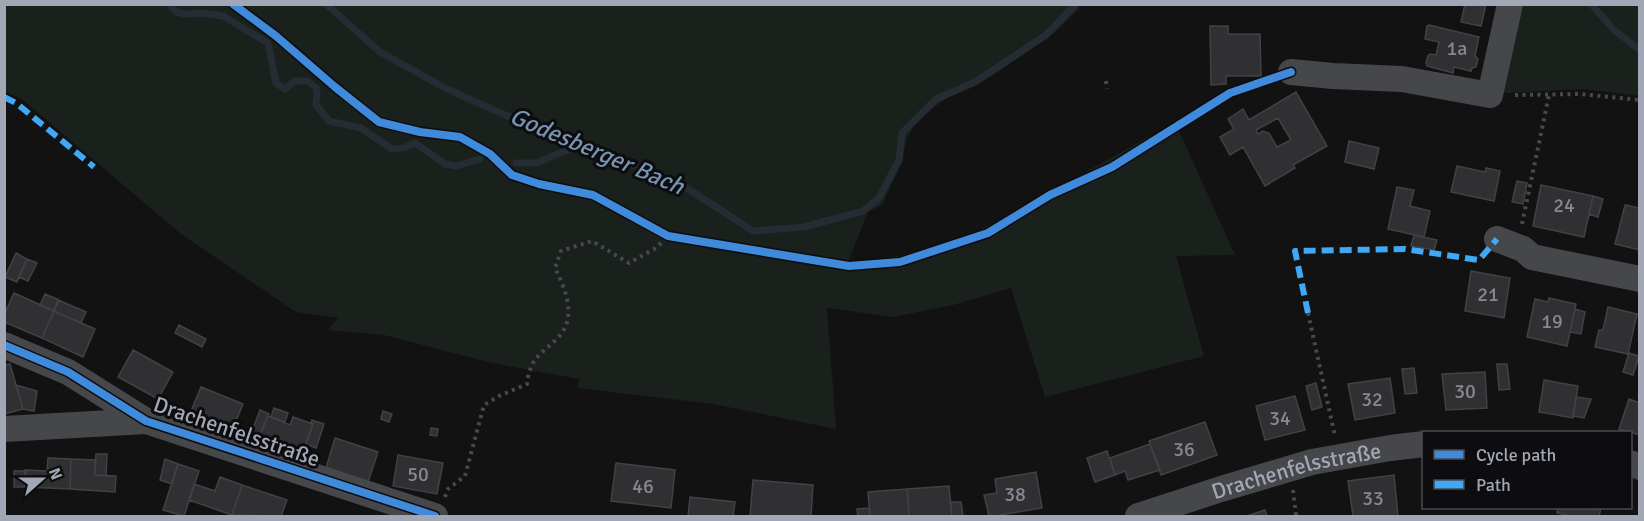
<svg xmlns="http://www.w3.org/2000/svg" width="1644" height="521" font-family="Signika,sans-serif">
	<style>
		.green { fill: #1a211c }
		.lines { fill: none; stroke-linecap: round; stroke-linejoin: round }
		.stream { stroke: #252c34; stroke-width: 7 }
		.building { fill: #303032; stroke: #404246; stroke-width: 1.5; fill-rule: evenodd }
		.path { stroke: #48494d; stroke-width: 4; stroke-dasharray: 3 4.5; stroke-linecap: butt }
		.minor { stroke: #46474b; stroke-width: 26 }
		.quiet { stroke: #3fa9f5; stroke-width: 6; stroke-dasharray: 12 6; stroke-linecap: butt }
		.cycleway-casing { stroke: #0d0c0e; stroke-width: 11 }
		.cycleway { stroke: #408adc; stroke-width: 8 }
		.labels { text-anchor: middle; stroke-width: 6; stroke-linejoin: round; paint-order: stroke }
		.number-label { font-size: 20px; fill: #868994 }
		.street-label { font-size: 22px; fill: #a2a7b5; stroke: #0d0c0e }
		.water-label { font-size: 24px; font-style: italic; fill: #7693b2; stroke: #0d0c0e }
	</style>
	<rect width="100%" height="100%" fill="#121212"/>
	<path class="green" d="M4,5H1080L1078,10L1053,34L992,76L944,100L922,117L913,127L906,140L902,162L882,205L868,212L848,262L898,256L943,245L991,225L1175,122L1235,255L1176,256L1204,356L1045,397L1011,288L953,305L893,317L827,308L836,429L713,404L578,388L579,379L492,363L384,335L328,330L338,318L296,312L181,234L23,100L5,91Z
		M1522,5H1639V96L1583,89L1505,93L1503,91Z"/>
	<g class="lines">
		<path class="stream" d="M172,4V8L179,13L187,14L202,13L223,16L268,43L276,83L285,89L295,81H308L317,89L316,105L329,121L361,128L392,149L403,148L415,143L445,164L456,166L480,159
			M326,4L380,52L445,88L510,117L619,160L676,181L753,231L804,227L863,211L879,198L899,160L902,133L936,99L975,82L1046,35L1076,4
			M1591,4L1615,31L1640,50
			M516,163H537L552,156L582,145"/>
	</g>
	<path class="building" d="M1465,4H1486L1481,26L1461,22Z
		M1429,25L1479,37L1475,56L1478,59L1476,67L1472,68L1471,71L1454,67L1453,73L1427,66L1426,63L1428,56L1430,54L1436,55L1439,42L1425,39L1427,26Z
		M1210,26H1228V34H1260L1261,76H1226V84L1211,85Z
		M1296,92L1327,146L1293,165L1295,168L1265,186L1243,147L1230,155L1220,137L1234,129L1228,119L1243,109L1249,120ZM1278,118L1291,140L1277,147L1269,133L1263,131L1258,134L1256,130Z
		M1349,141L1379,148L1374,169L1345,162Z
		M1457,166L1485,172L1486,168L1500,171L1494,201L1451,192Z
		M1517,181L1527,183L1523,204L1512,202Z
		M1541,185L1593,196L1584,237L1533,226Z
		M1397,187L1414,190L1410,206L1430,211L1424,237L1388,229Z
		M1593,196L1603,199L1598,217L1589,214Z
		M1625,205L1640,208V250L1615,244Z
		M1414,235L1437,240L1434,250L1411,246Z
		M16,253L27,259L17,282L5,277Z
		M27,259L37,263L28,281L19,277Z
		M1471,271L1510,278L1504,318L1465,311Z
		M14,293L54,311L42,338L4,322V315Z
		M45,294L59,300L54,311L40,305Z
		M1549,298L1576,304L1567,346L1527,337L1535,299L1548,302Z
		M58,300L86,312L81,323L54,311Z
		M1608,307L1637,314L1628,354L1595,347L1599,330H1603Z
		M1575,309L1585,312L1581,334L1570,332Z
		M54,311L95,329L83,357L42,338Z
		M179,325L206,339L202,347L175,333Z
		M133,350L173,372L158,399L118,377Z
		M1629,353L1639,356L1633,375L1623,372Z
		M10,364L23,409L4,414V365Z
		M1497,364H1507L1510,389L1499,390Z
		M1414,368L1417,393L1405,394L1402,369Z
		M1485,372L1487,408L1446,410L1442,374Z
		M1390,378L1395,413L1355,420L1348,384Z
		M1544,380L1578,386L1573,418L1539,412Z
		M1316,383L1322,407L1312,410L1306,386Z
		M16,385L37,391L34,411L23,409Z
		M201,387L243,404L231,433L189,416Z
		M1295,396L1305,430L1265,440L1256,406Z
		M1576,397L1591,399L1584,418L1573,416Z
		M1629,399L1640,403V435L1619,429Z
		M274,408L288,413L285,422L271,417Z
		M260,410L269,414L260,434L252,431Z
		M383,411L392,414L389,422L381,419Z
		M268,416L290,425L293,417L313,424L300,458L257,443Z
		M312,420L324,424L316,448L306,444L313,424H311Z
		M1205,422L1217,455L1161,475L1149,441Z
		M431,428L438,429L437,436L430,435Z
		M335,438L378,452L368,482L326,468Z
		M1150,444L1160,470L1128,480L1125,471L1115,475L1110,458Z
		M1107,451L1115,475L1095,482L1087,458Z
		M96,454H107L106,476L95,475Z
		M398,455L443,463L437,494L393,486Z
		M48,458L71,459L70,489L25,487V470L47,471Z
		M71,459L95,460V475L116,476L115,492L70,489Z
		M165,459L178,464L172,484L160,480Z
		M616,463L675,470L671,508L611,501Z
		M178,464L199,471L184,516L163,510Z
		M14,471H26L25,487H14Z
		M1036,472L1042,508L1000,515V516H989L984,495L997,493L995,479Z
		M1394,475L1398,516H1353L1348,481Z
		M220,477L242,485L232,515L189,500L194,484L215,491Z
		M753,480L813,485L811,516H750Z
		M242,485L287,500L281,516L232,515Z
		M949,486L952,516H909L907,489Z
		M907,489L909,516H870L868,492Z
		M690,497L735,502L733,516H688Z
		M950,502H961L963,516H952Z
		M869,508L870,516H858L857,509Z
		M1558,508H1601L1599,516H1571L1557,513Z
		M1265,510L1267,516H1247Z"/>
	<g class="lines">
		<path class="path" d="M1106,81L1107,89
			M1515,95L1581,94L1640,100
			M1522,224L1549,95
			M1308,313L1335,436
			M1293,490L1296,516
			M445,497L448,489L465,476L484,405L499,396L527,384C528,379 528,374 530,370C534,355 552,346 561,334C576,314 565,288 555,268L561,251L592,241L629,263L656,248L668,236"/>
		<g class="minor">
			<path d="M1291,72L1333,76L1402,79L1490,95L1510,4"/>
			<path d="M1497,239L1523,249L1532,257L1640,279"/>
			<path d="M4,345L68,372L146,421L435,516"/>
			<path d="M4,429L146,421"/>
			<path d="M1630,463L1640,467"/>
			<path id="s1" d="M1138,516L1221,489L1312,462L1390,448L1424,444"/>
		</g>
		<path class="quiet" d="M4,97L16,103L94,167
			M1308,313L1295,251L1405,249L1479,260L1497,239"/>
		<g class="cycleway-casing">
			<path id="cycleway" d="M233,4L276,36L335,87L379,122L420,132L460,137L490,154L512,175L539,184L593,195L668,236L849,266L900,262L988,233L1050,195L1112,167L1230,93L1291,72
				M4,345L68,372L146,421L435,516"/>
		</g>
		<use href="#cycleway" class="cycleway"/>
	</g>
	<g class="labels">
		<g class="number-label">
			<text x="1457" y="55">1a</text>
			<text x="1564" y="212">24</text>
			<text x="1488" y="301">21</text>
			<text x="1552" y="328">19</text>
			<text x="1465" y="398">30</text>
			<text x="1372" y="406">32</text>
			<text x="1280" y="425">34</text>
			<text x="1184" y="456">36</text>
			<text x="418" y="481">50</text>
			<text x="643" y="493">46</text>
			<text x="1015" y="501">38</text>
			<text x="1373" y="505">33</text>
		</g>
		<g class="street-label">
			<text transform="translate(237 431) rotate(19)" y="8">Drachenfelsstraße</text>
			<text dy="8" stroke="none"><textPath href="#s1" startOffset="165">Drachenfelsstraße</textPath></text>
		</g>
		<g class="water-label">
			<text transform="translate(597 151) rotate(23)" y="8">Godesberger Bach</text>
		</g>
	</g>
	<rect width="1644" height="521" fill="none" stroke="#a2a7b5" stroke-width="12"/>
	<rect x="1422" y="431" width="210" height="78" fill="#0d0c0e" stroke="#494a51" stroke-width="1.5"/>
	<rect x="1434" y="450" width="30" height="9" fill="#408adc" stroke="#494a51" stroke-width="1.5"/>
	<text x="1476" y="461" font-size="18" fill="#a2a7b5">Cycle path</text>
	<rect x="1434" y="480" width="30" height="9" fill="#3fa9f5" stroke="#494a51" stroke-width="1.5"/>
	<text x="1476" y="491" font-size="18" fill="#a2a7b5">Path</text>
	<g transform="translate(42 479) rotate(69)" stroke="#0d0c0e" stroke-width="4.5" paint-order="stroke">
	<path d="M0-4.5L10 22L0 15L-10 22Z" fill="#a2a7b5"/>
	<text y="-9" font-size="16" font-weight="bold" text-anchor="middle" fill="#a2a7b5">N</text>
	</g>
</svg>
